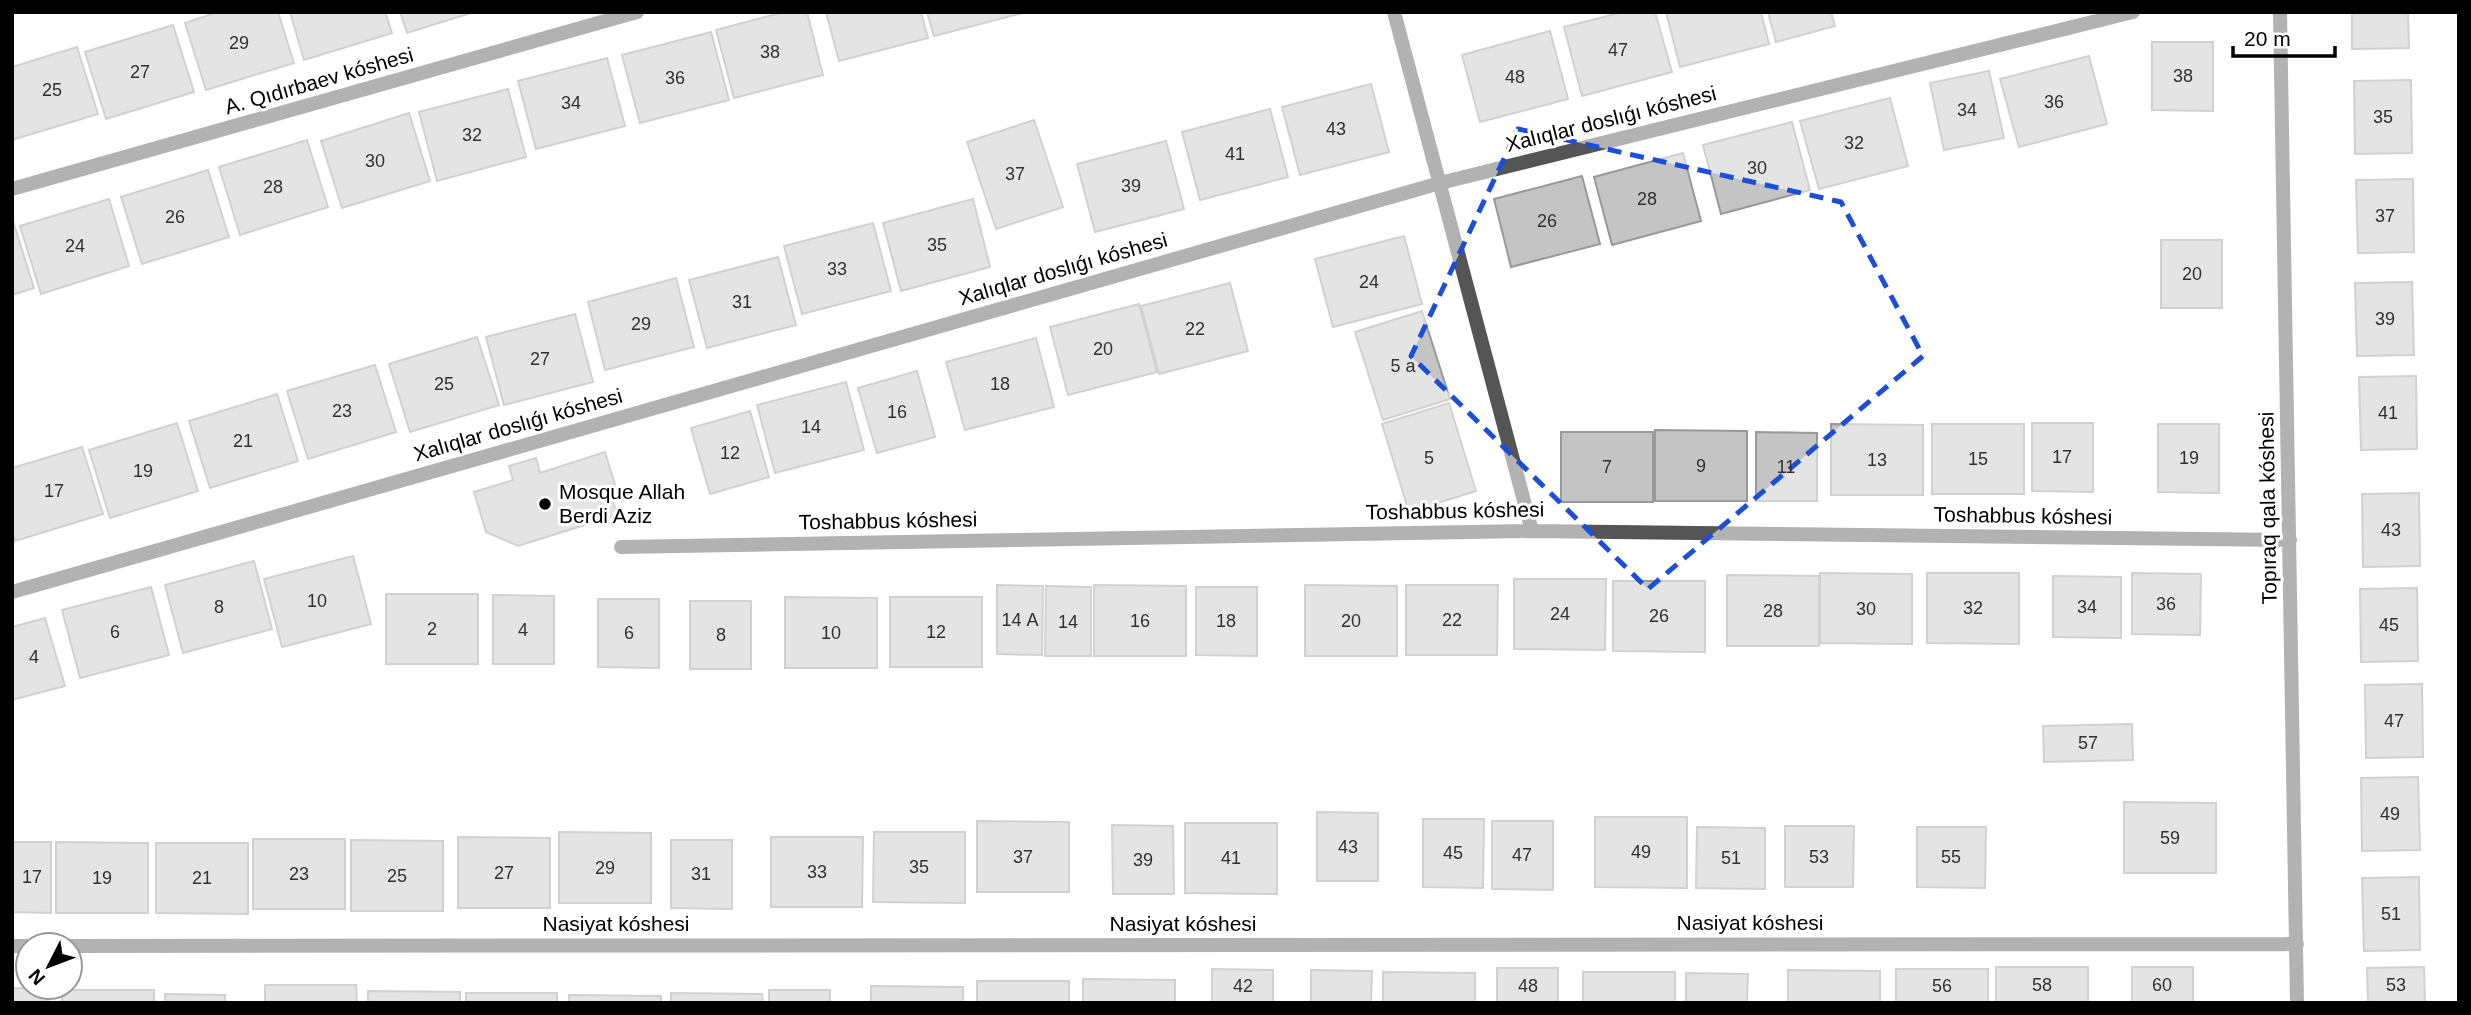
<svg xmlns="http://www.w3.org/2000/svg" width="2471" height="1015" font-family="Helvetica,sans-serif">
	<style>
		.building { fill: #c4c4c4; stroke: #999; stroke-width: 2 }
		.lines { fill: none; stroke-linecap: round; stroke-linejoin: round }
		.street { stroke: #555; stroke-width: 14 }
		.marked { fill: none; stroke: #1d4ed8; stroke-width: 5; stroke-dasharray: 14 9; stroke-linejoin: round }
		.poi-dot { fill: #000; stroke: #fff; stroke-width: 2.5 }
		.labels { text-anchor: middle; stroke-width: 6; stroke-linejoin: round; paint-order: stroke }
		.number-label { font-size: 18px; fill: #313131 }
		.street-label { font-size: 21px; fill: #000; stroke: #fff }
		.poi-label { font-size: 21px; fill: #000; stroke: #fff; text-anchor: start }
	</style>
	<rect width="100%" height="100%" fill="#fff"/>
	<path class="building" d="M218,12H278L294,63L206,90L185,23Z
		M290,12H385L392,33L304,60Z
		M400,12H474L407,33Z
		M784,12H807L823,75L734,98L716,30Z
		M826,12H921L928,38L839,61Z
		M927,12H1023V13L934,36Z
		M1623,12H1655L1672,72L1582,96L1564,27Z
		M1666,12H1761L1769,44L1680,67Z
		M1768,12H1831L1835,26L1776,42Z
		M2352,12H2408L2409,48L2352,49Z
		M173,25L194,92L106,119L85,52Z
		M1550,31L1568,99L1480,122L1462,55Z
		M711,32L729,100L640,123L622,55Z
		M2152,42H2213V111L2152,110Z
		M77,47L98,114L12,140V67Z
		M2089,56L2107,124L2019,147L2000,79Z
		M607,58L625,126L536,149L518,81Z
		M1989,71L2004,138L1944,150L1930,83Z
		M2411,80L2412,153L2355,154L2354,81Z
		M1371,84L1389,152L1300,175L1282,107Z
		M508,89L526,157L437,181L419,112Z
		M1890,98L1908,166L1819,189L1800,121Z
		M1270,109L1288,177L1200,200L1182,132Z
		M409,113L430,181L342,208L321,141Z
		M1034,120L1063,207L996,229L967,142Z
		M1792,122L1810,190L1721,214L1703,145Z
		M307,140L328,207L240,235L219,167Z
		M1166,141L1184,209L1095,232L1077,164Z
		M1683,153L1701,221L1612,245L1594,177Z
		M208,170L229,237L142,264L121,197Z
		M1582,176L1600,244L1511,267L1494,199Z
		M2413,179L2414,252L2358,253L2356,180Z
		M109,199L129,266L41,294L20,226Z
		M973,199L990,267L901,291L883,223Z
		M13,221L34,288L12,295V222Z
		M873,223L891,291L802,314L784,246Z
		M1404,236L1422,304L1333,327L1315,259Z
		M2161,240H2222V308H2161Z
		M778,257L796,325L707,348L689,280Z
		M676,278L694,347L605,370L588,302Z
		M2412,282L2414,355L2357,356L2355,283Z
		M1230,283L1248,351L1159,374L1141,306Z
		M1139,304L1157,372L1068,395L1050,327Z
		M1422,311L1450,399L1383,420L1355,332Z
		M575,314L593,382L504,405L486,337Z
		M477,337L499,405L410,432L389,364Z
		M1036,338L1054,407L965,430L946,362Z
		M375,365L396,432L308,459L287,391Z
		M917,371L935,437L877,453L858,388Z
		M2416,376L2417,449L2361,450L2359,377Z
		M846,382L864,450L775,473L757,405Z
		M277,394L298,461L210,488L189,421Z
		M1449,403L1476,491L1409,512L1382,424Z
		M750,411L769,477L710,494L691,428Z
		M177,423L198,491L110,518L89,450Z
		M2032,423H2093V492L2032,491Z
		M1831,424L1923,425V495H1831Z
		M1932,424H2024V494H1932Z
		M2158,424H2219V493L2158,492Z
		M1655,430L1747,431V501H1655Z
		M1561,432H1653V502H1561Z
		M1756,432L1817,433V501H1756Z
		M82,447L103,514L15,541L12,532V468Z
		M605,452L616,488L610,490L617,515L518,546L486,532L474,492L513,480L509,466L536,458L540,473Z
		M2419,493L2420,566L2363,567L2362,494Z
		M353,556L371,624L282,647L264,579Z
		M254,561L272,629L183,653L165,585Z
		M1820,573L1912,574V644L1820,643Z
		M1927,573H2019V644L1927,643Z
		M2132,573L2201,574L2200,635L2132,634Z
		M1727,575L1819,576V646H1727Z
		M2053,576L2121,577V638L2053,637Z
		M1514,579H1606L1605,650L1514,649Z
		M1613,581H1705V652L1613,651Z
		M997,585L1043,586L1042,655L997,654Z
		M1094,585L1186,586V656H1094Z
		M1305,585L1397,586V656H1305Z
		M1406,585H1498L1497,655H1406Z
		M1046,586L1091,587V656H1045Z
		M151,587L169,655L80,678L62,610Z
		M1196,587H1257V656L1196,655Z
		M2417,588L2418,661L2361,662L2360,589Z
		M386,594H478V664H386Z
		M493,595L554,596V664H493Z
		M785,597L877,598V668H785Z
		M890,597H982V667H890Z
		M598,599H659V668L598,667Z
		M690,601H751V669H690Z
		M45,618L65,686L12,700V627Z
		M2422,684L2423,757L2366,758L2365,685Z
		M2132,724L2133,760L2044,762L2043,726Z
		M2418,777L2420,850L2362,851L2361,778Z
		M2124,802L2216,803V873H2124Z
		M1317,812L1378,813V881H1317Z
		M1595,817H1687V888L1595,887Z
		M1423,819H1484L1483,888L1423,887Z
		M977,821L1069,822V892H977Z
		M1492,821H1553V890L1492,889Z
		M1185,823H1277V894L1185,893Z
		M1112,825L1173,826L1174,894H1113Z
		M1785,826H1854L1853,887H1785Z
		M1697,827L1765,828V889L1696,888Z
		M1917,827H1986L1985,888L1917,887Z
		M559,832L651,833V903H559Z
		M874,832H965V903L873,902Z
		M458,837L550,838V908H458Z
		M771,837H863L862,907H771Z
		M253,839H345V909H253Z
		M351,840L443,841V911H351Z
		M671,840H732V909L671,908Z
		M12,842H51V913L12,912Z
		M56,842L148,843V913H56Z
		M156,843H248V914L156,913Z
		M2419,877L2420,950L2364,951L2362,878Z
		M1996,967H2088V1003H1996Z
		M2132,967H2193V1003H2132Z
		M2424,967L2425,1003H2368L2367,968Z
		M1497,968H1558V1003H1497Z
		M1212,969L1273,970V1003H1212Z
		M1896,969H1988V1003H1896Z
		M1311,970L1372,971L1371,1003H1311Z
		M1788,970L1880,971V1003H1788Z
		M1383,972L1475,973V1003H1383Z
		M1583,972H1675V1003H1583Z
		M1686,973L1748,974L1747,1003H1686Z
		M1083,979L1175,980V1003H1083Z
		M977,981H1069V1003H977Z
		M265,985H356L357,1003H265Z
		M871,986L963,987V1003H871Z
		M12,988L48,989V1003H12Z
		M62,990H154V1003H62Z
		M769,990H830V1003H769Z
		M368,991L460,992V1003H368Z
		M466,993H557V1003H466Z
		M671,993L762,994L763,1003H671Z
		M165,994L225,995V1003H165Z
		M569,995L661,996V1003H569Z"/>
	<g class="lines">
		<path class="street" d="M1394,12L1532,531
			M2280,12L2297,1003
			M12,189L637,12
			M621,547L1532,531L2290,540
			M12,592L1440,183L2133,12
			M12,946H28
			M70,946L2297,944"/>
	</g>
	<path d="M0 0H2471V1015H0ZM1518,129L1841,202L1923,356L1648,589L1411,356Z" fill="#fff" fill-opacity=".55" fill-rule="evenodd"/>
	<path class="marked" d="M1518,129L1841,202L1923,356L1648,589L1411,356Z"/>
	<circle class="poi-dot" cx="545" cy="504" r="7"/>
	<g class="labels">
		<g class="number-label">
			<text x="239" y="49">29</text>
			<text x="1618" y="56">47</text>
			<text x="770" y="58">38</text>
			<text x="140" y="78">27</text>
			<text x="2183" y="82">38</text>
			<text x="1515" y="83">48</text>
			<text x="675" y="84">36</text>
			<text x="52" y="96">25</text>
			<text x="2054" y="108">36</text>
			<text x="571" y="109">34</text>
			<text x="1967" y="116">34</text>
			<text x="2383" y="123">35</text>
			<text x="1336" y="135">43</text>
			<text x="472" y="141">32</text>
			<text x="1854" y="149">32</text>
			<text x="1235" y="160">41</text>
			<text x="375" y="167">30</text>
			<text x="1757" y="174">30</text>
			<text x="1015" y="180">37</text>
			<text x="1131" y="192">39</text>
			<text x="273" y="193">28</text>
			<text x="1647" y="205">28</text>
			<text x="2385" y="222">37</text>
			<text x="175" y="223">26</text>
			<text x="1547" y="227">26</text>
			<text x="937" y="251">35</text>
			<text x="75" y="252">24</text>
			<text x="837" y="275">33</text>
			<text x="2192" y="280">20</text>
			<text x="1369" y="288">24</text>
			<text x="742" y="308">31</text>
			<text x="2385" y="325">39</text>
			<text x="641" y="330">29</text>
			<text x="1195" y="335">22</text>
			<text x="1103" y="355">20</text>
			<text x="540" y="365">27</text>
			<text x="1403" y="372">5 а</text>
			<text x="444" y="390">25</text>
			<text x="1000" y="390">18</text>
			<text x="342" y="417">23</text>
			<text x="897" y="418">16</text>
			<text x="2388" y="419">41</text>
			<text x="811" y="433">14</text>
			<text x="243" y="447">21</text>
			<text x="730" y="459">12</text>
			<text x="2062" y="463">17</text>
			<text x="1429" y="464">5</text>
			<text x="2189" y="464">19</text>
			<text x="1978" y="465">15</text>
			<text x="1877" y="466">13</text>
			<text x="1701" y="472">9</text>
			<text x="1607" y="473">7</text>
			<text x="1786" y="473">11</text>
			<text x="143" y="477">19</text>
			<text x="54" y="497">17</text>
			<text x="2391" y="536">43</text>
			<text x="317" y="607">10</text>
			<text x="2166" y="610">36</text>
			<text x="219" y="613">8</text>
			<text x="2087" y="613">34</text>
			<text x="1973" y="614">32</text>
			<text x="1866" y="615">30</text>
			<text x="1773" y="617">28</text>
			<text x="1560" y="620">24</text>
			<text x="1659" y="622">26</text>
			<text x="1020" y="626">14 А</text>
			<text x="1452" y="626">22</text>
			<text x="1140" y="627">16</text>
			<text x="1226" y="627">18</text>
			<text x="1351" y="627">20</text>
			<text x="1068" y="628">14</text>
			<text x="2389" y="631">45</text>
			<text x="432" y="635">2</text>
			<text x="523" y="636">4</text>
			<text x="115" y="638">6</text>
			<text x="936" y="638">12</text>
			<text x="629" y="639">6</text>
			<text x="831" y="639">10</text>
			<text x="721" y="641">8</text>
			<text x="34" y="663">4</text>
			<text x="2394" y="727">47</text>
			<text x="2088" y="749">57</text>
			<text x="2390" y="820">49</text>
			<text x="2170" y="844">59</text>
			<text x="1348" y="853">43</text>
			<text x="1641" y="858">49</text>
			<text x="1453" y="859">45</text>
			<text x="1522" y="861">47</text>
			<text x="1023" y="863">37</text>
			<text x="1819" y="863">53</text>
			<text x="1951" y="863">55</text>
			<text x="1231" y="864">41</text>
			<text x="1731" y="864">51</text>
			<text x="1143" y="866">39</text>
			<text x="919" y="873">35</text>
			<text x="605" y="874">29</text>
			<text x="817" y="878">33</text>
			<text x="504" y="879">27</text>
			<text x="299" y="880">23</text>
			<text x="701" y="880">31</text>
			<text x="397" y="882">25</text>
			<text x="32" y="883">17</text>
			<text x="102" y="884">19</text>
			<text x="202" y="884">21</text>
			<text x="2391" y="920">51</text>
			<text x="2042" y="991">58</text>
			<text x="2162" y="991">60</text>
			<text x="2396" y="991">53</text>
			<text x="1243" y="992">42</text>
			<text x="1528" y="992">48</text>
			<text x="1942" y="992">56</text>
		</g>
		<g class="street-label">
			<text transform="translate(319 81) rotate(-16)" y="7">A. Qıdırbaev kóshesi</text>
			<text transform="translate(1611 119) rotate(-14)" y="7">Xalıqlar doslıǵı kóshesi</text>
			<text transform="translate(1063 269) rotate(-16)" y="7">Xalıqlar doslıǵı kóshesi</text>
			<text transform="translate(518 425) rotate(-16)" y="7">Xalıqlar doslıǵı kóshesi</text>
			<text transform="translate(2268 508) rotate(-91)" y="7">Topıraq qala kóshesi</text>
			<text transform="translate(1455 511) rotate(-1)" y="7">Toshabbus kóshesi</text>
			<text transform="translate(2023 516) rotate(1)" y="7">Toshabbus kóshesi</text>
			<text transform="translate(888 521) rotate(-1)" y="7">Toshabbus kóshesi</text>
			<text x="1750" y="930">Nasiyat kóshesi</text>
			<text x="616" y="931">Nasiyat kóshesi</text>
			<text x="1183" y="931">Nasiyat kóshesi</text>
		</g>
		<g class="poi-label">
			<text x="559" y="499">Mosque Allah<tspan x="559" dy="24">Berdi Aziz</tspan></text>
		</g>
	</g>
	<rect width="2471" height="1015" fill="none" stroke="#000000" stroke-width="28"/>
	<g transform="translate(49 966) rotate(228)"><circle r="33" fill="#ffffff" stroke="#999999" stroke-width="2"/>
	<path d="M0-5L12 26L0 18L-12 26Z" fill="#000000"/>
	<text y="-10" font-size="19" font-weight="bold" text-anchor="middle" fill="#000000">N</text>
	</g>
	<path d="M2233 46v10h102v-10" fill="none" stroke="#000000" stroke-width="3.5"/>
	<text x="2244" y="46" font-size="21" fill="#000000" stroke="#ffffff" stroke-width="5" paint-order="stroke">20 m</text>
</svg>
